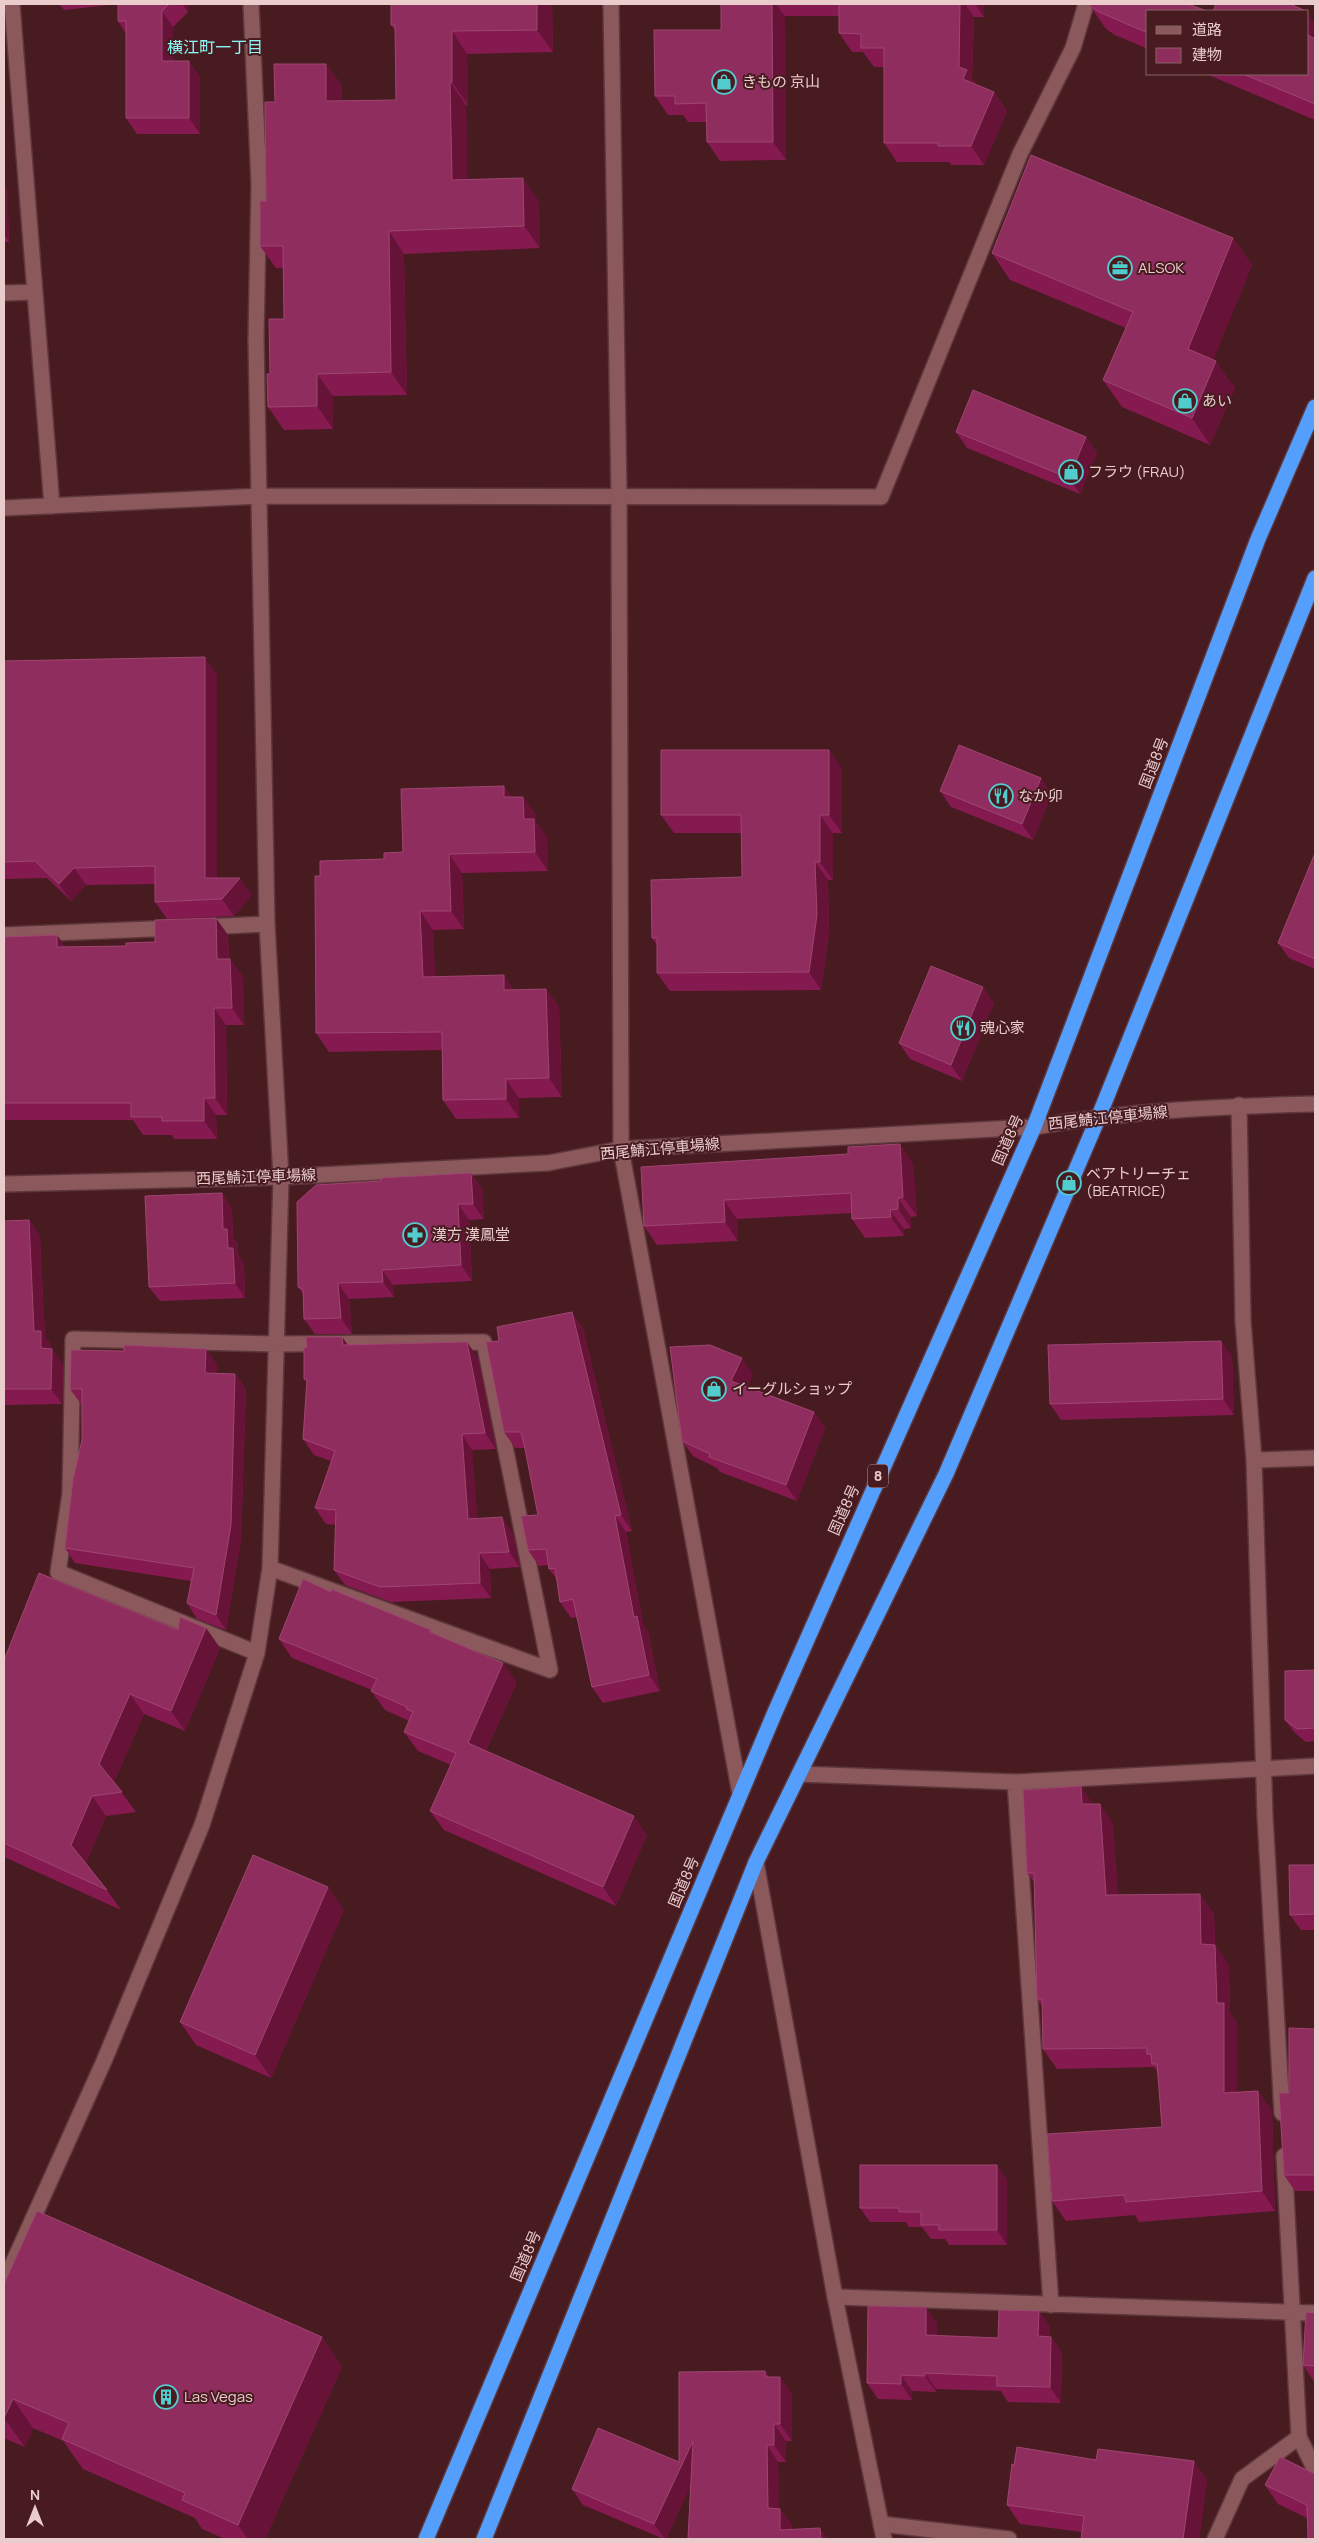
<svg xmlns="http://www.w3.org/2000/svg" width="1319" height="2543" font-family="Manrope,'Noto Sans JP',sans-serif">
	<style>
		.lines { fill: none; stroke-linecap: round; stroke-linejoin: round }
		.street-casing { stroke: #5d373c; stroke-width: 18 }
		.secondary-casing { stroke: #5d373c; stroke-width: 18 }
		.highway-casing { stroke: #5d373c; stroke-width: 18 }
		.street { stroke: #8b585b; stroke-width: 15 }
		.secondary { stroke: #8b585b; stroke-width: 15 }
		.highway { stroke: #549efe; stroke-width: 15 }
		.wall { fill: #851a51 }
		.shaded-wall { fill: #671338 }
		.building { fill: #902d5f; stroke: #9e4670 }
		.labels { text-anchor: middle; stroke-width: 4; stroke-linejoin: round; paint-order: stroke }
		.shield { fill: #471b20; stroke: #b99799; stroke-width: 1 }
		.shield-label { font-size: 14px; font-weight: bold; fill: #eacccd }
		.poi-label { font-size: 15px; fill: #eacccd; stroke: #471b20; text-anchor: start }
		.street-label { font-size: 15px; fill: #eacccd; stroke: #471b20 }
		.neighbourhood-label { font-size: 16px; fill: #8cf8f8; stroke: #471b20 }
	</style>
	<rect width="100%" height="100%" fill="#471b20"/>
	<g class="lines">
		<g class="street-casing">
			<path id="street" d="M12,4L52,506
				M4,293L35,292
				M4,508L260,496L881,497L1020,154L1073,48L1086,4
				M203,927L267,924
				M4,935L175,928
				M1239,1105L1243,1321L1254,1460L1265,1816L1282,2113
				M1254,1460L1315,1458
				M257,1653L58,1572L70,1494L73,1339L277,1344L484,1342L550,1670L270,1568
				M799,1774L1015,1782L1315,1766
				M1015,1782L1051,2305
				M1284,2156L1299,2437
				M4,2283L104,2061L202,1825L257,1653L270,1568L281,1177L267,924L256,339L259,184L251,4
				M835,2297L1315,2313
				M881,2524L1009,2539
				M1215,2539L1242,2479L1299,2437L1315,2470"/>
		</g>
		<g class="secondary-casing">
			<path id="secondary" d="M611,4L619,496L621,1149L740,1794
				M4,1184L281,1177L548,1163L621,1149L1034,1127C1127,1111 1221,1106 1315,1104
				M756,1862L835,2297L884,2539"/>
		</g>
		<g class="highway-casing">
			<path id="highway" d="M426,2539L775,1712L1034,1127L1258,539L1315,407
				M484,2539L756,1862L946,1474L1099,1116L1315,578"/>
		</g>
		<use href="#street" class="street"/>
		<use href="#secondary" class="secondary"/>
		<use href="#highway" class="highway"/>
	</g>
	<path class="wall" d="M59,4H189L188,12L173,27V61H189L200,77V134H137L126,118V34L118,21V4L64,10Z
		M391,4H552L553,52L467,54L468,105H466L467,180L539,201L540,248L404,254L407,395L333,396V429L284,430L268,407L270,374L284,319L283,268H276L260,246L266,201L275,102L326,64L342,86V101L396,100L395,31L391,25Z
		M721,4H984V17H974L972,78L977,85L994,92L1007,111L984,165H951L949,162H897L884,143V67H874L863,52H852L839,33V16H785L786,160L720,161L707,142V122H688L683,115H668L655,96L721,30Z
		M1090,6L1148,11V49L1115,35L1106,29Z
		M1315,24V120L1206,74H1308Z
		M4,183L7,188L9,242H4Z
		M1233,238L1252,265L1213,360L1235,388L1210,445L1122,407L1103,380L1126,328L1010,280L992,253Z
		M956,432L1086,437L1097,453L1080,494L967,448Z
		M4,661L217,674V878L252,895L234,916L167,919L155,902V884L86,885L71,901L47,878L4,879Z
		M842,768V833H833V880H828L829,934L821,990L670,991L657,973V945L652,938L742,877L741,833H674L661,815Z
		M940,791L1052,794L1033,840L951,807Z
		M512,797H523L536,815V822L547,837L548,871L462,873L464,929L433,930L435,977L514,990L546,989L559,1007L562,1097L519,1098V1118L456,1119L443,1100L442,1050L329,1052L316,1033L320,876L384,859L403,852Z
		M1315,853V969L1289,958L1278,943Z
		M228,935L229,959H230L243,977L244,1025H226L227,1115H216L217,1139H174L172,1135H143L133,1120H4V946L66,947L126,946L155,942Z
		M994,1003L962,1081L910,1059L899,1043Z
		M913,1163L917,1216L911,1217V1228L904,1229V1236L865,1238L852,1219V1213L737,1219L738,1241L657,1245L644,1226L641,1167Z
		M471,1173L482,1189L484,1219L469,1220L472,1281L393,1285L394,1297L349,1299L352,1334H315L304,1319L303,1294L298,1287L381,1181Z
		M232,1208L233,1237L238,1244V1254L244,1263L245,1298L160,1301L149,1287Z
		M29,1220L40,1236L45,1337L52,1347V1349L63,1364L62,1404L4,1405V1221Z
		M583,1328L632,1531L626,1532L643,1624L648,1632L660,1691L603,1703L592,1687L577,1617L571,1618L560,1602L557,1580L549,1569L548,1565L539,1566L528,1550L538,1515L525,1448H515L504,1432L499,1341Z
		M342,1337L348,1345L478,1358L496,1449L472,1450L477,1518L513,1533L520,1567L490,1569L491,1598L391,1602L345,1585L334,1570L336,1525L326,1524L315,1508L331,1461L314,1455L303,1439L307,1383L304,1379L307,1347Z
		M1221,1341L1232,1356L1234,1415L1061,1420L1050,1404Z
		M217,1364L216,1373L235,1374L246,1389L241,1540L226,1630L197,1619L187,1603L191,1581L75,1563L65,1548L82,1440V1404H81L70,1389Z
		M753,1374L747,1387L814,1412L825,1428L797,1501L720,1472L717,1468L693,1456L682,1441Z
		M331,1592L433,1633L517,1682L486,1751L647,1835L616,1906L444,1830L430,1811L451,1765L418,1751L404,1732L409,1721L385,1710L371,1691L372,1690L292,1658L279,1639Z
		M206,1628L220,1648L185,1731L144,1714L114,1782L136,1812L106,1816L86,1863L107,1890L121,1910L4,1857V1660L178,1630Z
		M1315,1670V1741L1306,1742L1295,1733L1285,1720Z
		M1093,1804H1100L1113,1824L1118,1895L1200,1894L1214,1914L1215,1945L1229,1965L1230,2013L1237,2023V2092L1258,2091L1272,2111L1275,2211L1139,2222L1135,2215L1066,2221L1052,2201L1162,2127L1158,2072L1154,2067L1057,2069L1043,2049V2007L1037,1999L1035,1883L1027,1873Z
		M1315,1865V1930H1301L1290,1915Z
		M344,1910L271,2078L196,2045L180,2022Z
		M1315,2029V2191H1295L1284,2175L1289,2093Z
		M1007,2179V2245H949L945,2239H931L922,2227H909L906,2222H870L860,2208Z
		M4,2284L322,2337L342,2367L265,2539H225L202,2529L195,2518L83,2469L63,2441L33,2428L25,2447L4,2438Z
		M1039,2311L1050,2327V2337H1051L1062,2353L1061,2403L1008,2402L1001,2391L936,2389V2392L912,2391V2400L878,2399L867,2383L937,2323V2336L998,2338Z
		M1315,2313V2383L1303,2365Z
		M765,2371L769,2377L792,2393V2441H786V2462H778L779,2509L792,2525V2529L688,2539L690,2487L666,2539H664L583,2505L572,2489L679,2462Z
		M1096,2460L1194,2461L1207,2480L1199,2539H1081L1082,2532L1020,2524L1007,2505Z
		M1315,2474L1307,2518L1278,2504L1265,2485Z"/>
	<path class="shaded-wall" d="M182,4H189L188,12Z
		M537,4H552L553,52L537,30Z
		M772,4H776L785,16L786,160L773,142Z
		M960,4H965L974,17L972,78L980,89L963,79L959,67Z
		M975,4H984V17Z
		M162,11L173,27V77L162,61Z
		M1308,13L1315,24V51L1308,45Z
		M452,31L467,54L468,105L452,82Z
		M189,61L200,77V134L189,118Z
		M326,64L342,86V123L326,101Z
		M450,82L466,105L468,202L452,180Z
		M994,92L1007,111L984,165L971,146Z
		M523,178L539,201L540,248L524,226Z
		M4,183L7,188L9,242L4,234Z
		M389,231L404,254L407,395L391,372Z
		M1233,238L1252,265L1207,376L1188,349Z
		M1216,361L1235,388L1210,445L1192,418Z
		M317,374L333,396V429L317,406Z
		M1086,437L1097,453L1080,494L1069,478Z
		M205,657L217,674V895L205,878Z
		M829,750L842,768V833L829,815Z
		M1041,778L1052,794L1033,840L1022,824Z
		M504,786L517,805L504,797Z
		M523,797L536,815V822L547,837L548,871L535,852L524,819Z
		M820,815L833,833V880L820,862Z
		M449,854L462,873L464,929L451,911Z
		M815,862L828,880L829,934L821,990L809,972Z
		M74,868L86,885L71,901L59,884Z
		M240,878L252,895L234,916L222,899Z
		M420,911L433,930L436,996L423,977Z
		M216,918L228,935L229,977L217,959Z
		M57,935L69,952L57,947Z
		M230,959L243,977L244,1025L232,1008Z
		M504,975L517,994L504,990Z
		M983,987L994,1003L962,1081L951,1065Z
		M546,989L559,1007L562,1097L549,1078Z
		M214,1008L226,1025L227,1115L215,1098Z
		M506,1079L519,1098V1118L506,1099Z
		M204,1098L216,1115L217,1139L204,1121Z
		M900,1144L913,1163L917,1216L903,1197Z
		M471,1173L482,1189L484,1219L473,1204Z
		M222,1193L232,1208L233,1237L238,1244V1254L244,1263L245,1298L235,1283L228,1248L223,1229Z
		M898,1198L911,1217V1228L898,1209Z
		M724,1200L737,1219L738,1241L725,1222Z
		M458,1204L469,1220L472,1281L461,1265Z
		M890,1210L904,1229V1236L891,1217Z
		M29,1220L40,1236L45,1337L52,1347V1349L63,1364L62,1404L51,1389L41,1348L34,1331Z
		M382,1270L393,1285L394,1297L383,1282Z
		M338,1283L349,1299L352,1334L341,1318Z
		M572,1312L583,1328L632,1531L621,1515Z
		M342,1337L353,1353L343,1345Z
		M1221,1341L1232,1356L1234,1415L1223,1399Z
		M467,1342L478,1358L496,1449L485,1433Z
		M206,1349L217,1364L216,1388L205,1373Z
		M742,1358L753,1374L743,1397L731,1381Z
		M235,1374L246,1389L241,1540L226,1630L216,1615Z
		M814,1412L825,1428L797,1501L786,1485Z
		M462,1434L472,1450L479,1534L468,1519Z
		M615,1516L626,1532L643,1624L648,1632L660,1691L649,1675L634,1617Z
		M502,1517L513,1533L520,1567L509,1552Z
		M479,1553L490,1569L491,1598L480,1583Z
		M206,1628L220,1648L185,1731L171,1711Z
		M503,1663L517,1682L481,1762L468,1743Z
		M130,1694L144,1714L113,1784L99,1764Z
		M1081,1786L1094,1806L1082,1804Z
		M92,1796L106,1816L85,1865L71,1845Z
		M1100,1804L1113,1824L1120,1915L1106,1895Z
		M634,1816L647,1835L616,1906L603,1887Z
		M328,1887L344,1910L271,2078L255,2055Z
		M1200,1894L1214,1914L1215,1964L1201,1944Z
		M1215,1945L1229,1965L1230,2013L1237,2023V2113L1224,2093L1217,2003Z
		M1258,2091L1272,2111L1275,2211L1262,2191Z
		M997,2165L1007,2179V2245L997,2230Z
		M926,2307L937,2323V2351L926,2335Z
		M1039,2311L1050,2327L1049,2352L1038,2336Z
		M322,2337L342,2367L265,2539H248L238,2525Z
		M1051,2337L1062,2353L1061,2403L1050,2387Z
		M925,2373L936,2389V2392L925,2376Z
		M901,2375L912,2391V2400L901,2384Z
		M780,2377L792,2393V2441L780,2424Z
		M13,2399L33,2428L25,2447L4,2418Z
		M774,2424L786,2441V2462L774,2445Z
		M693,2441L704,2457L666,2539H665L654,2524Z
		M767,2445L778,2462L780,2525L768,2508Z
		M1194,2461L1207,2480L1199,2539H1183Z
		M780,2509L792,2525L791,2539L780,2530Z
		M820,2528L828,2539H821Z"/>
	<path class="building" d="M118,4H169L162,11V61H189V118H126V21H118Z
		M391,4H537V30L452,31V82H450L452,180L523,178L524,226L389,231L391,372L317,374V406L268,407L267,374H270L269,319H284L283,246H260V201H266L265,102H275L274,64H326V101L396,100L395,25H391Z
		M721,4H772L773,142H707L706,103L675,104V96H655L654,30H721Z
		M839,4H960L959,67L967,70L963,79L994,92L971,146H938V143H884V48H861V34L839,33Z
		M1090,4H1188L1207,11H1148V33L1099,12L1090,6Z
		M1216,4H1290L1306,11H1213Z
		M1308,35L1315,39V104L1243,74H1308Z
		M1031,155L1233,238L1188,349L1216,361L1192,418L1103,380L1133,312L992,253Z
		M973,390L1086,437L1069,478L956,432Z
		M205,657V878H240L222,899L155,902V866L74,868L59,884L35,861L4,862V661Z
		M959,745L1041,778L1022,824L940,791Z
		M661,750H829V815H820V862H815L817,915L809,972L657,973V938H652L651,880L742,877L741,815H661Z
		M504,786V797H523L524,819H534L535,852L449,854L451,911H420L423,977L504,975V990L546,989L549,1078L506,1079V1099L443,1100L442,1032L316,1033L315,876H320V861L384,859V853L403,852L401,789Z
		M1315,853V959L1278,943Z
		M216,918L217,959H230L232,1008H214L215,1098H204V1121H162V1117H131V1103H4V946H5V937L57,935V947L126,946V943L155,942V920Z
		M931,966L983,987L951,1065L899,1043Z
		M900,1144L903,1197L898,1198V1209L890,1210L891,1217L852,1219L851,1193L724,1200L725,1222L644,1226L641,1167L848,1154V1147Z
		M471,1173L473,1204H458L461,1265L382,1270L383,1282L338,1283L341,1318L304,1319L303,1289L298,1287L297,1202L316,1185L381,1181V1178Z
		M222,1193L223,1229H227L228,1248H233L235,1283L149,1287L145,1196Z
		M29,1220L34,1331H41V1348L52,1349L51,1389H4V1221Z
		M572,1312L621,1515L615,1516L634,1617L637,1616L649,1675L592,1687L573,1599L560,1602L555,1568L549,1569L546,1549L528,1550L521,1516L538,1515L524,1444L521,1432H504L486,1342L499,1341L497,1327Z
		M306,1337H342L343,1345L467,1342L485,1433L462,1434L468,1519L502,1517L509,1552L479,1553L480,1583L380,1587L334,1570L336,1510L315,1508L335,1451L303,1439L307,1379H304V1348L307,1347Z
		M1221,1341L1223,1399L1050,1404L1048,1345Z
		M124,1345L206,1349L205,1373L235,1374L231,1525L216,1615L187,1603L194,1568L65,1548L73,1479L82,1440V1389H70L71,1350L124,1351Z
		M710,1345L742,1358L731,1381L814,1412L786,1485L709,1457L710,1454L682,1441L670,1347Z
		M39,1573L178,1630L180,1617L206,1628L171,1711L130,1694L99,1764L122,1792L92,1796L71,1845L107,1890L4,1843V1660Z
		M303,1579L331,1592V1589L431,1630L430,1632L503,1663L468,1743L634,1816L603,1887L430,1811L456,1753L404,1732L413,1712L406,1709L407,1707L371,1691L377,1679L279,1639Z
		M1315,1670V1728L1297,1729L1285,1720V1671Z
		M1081,1786L1082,1804H1100L1106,1895L1200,1894L1201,1944L1215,1945L1217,2003H1224V2093L1258,2091L1262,2191L1126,2202L1124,2195L1052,2201L1047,2134L1162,2127L1157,2064H1152L1151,2054H1147V2048L1043,2049L1042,1999H1037L1034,1873H1027L1023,1790Z
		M253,1855L328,1887L255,2055L180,2022Z
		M1289,1865H1315V1914L1290,1915Z
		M1289,2028L1315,2029V2175H1284L1279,2093H1289Z
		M860,2165H997V2230H939V2225H921V2212H899V2208H860Z
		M37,2211L322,2337L238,2525L182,2500L185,2493L62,2439L69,2423L13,2399L4,2418V2284Z
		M868,2306L926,2307V2335L998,2338L999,2310L1039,2311L1038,2336L1051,2337L1050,2387L997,2386V2376L925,2373V2376L901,2375V2384L867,2383Z
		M1306,2312L1315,2313V2366L1303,2365Z
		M765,2371V2377H780V2424H774V2445H767L768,2508L780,2509V2530L820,2528L821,2539H688L693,2441L654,2524L572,2489L598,2428L679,2462V2372Z
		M1017,2447L1096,2460L1098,2449L1194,2461L1183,2539H1081L1084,2516L1007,2505L1012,2464L1014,2465Z
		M1280,2457L1315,2474V2539H1308L1307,2505L1265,2485Z"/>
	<defs>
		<g id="shop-ring" transform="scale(1.25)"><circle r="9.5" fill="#471b20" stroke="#52cdce" stroke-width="1.5"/><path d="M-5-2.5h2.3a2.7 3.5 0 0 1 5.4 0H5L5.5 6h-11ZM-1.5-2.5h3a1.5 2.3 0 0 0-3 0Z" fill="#52cdce"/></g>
		<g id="office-ring" transform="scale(1.25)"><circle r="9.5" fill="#471b20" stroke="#52cdce" stroke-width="1.5"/><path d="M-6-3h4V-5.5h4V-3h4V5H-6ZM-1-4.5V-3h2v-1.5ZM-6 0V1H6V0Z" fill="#52cdce"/></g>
		<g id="restaurant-ring" transform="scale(1.25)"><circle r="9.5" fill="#471b20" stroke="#52cdce" stroke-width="1.5"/><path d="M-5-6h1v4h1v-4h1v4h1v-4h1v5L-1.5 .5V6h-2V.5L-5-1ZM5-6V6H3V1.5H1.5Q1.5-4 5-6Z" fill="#52cdce"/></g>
		<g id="pharmacy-ring" transform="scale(1.25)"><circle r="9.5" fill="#471b20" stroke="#52cdce" stroke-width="1.5"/><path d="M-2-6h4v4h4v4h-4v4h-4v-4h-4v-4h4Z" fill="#52cdce"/></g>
		<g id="building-ring" transform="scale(1.25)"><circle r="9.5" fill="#471b20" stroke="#52cdce" stroke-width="1.5"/><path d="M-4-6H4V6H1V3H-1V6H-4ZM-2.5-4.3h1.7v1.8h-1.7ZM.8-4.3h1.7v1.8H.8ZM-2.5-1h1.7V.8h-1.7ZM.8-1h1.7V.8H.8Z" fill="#52cdce"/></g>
	</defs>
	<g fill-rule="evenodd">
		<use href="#shop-ring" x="724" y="82"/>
		<use href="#office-ring" x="1120" y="268"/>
		<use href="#shop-ring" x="1185" y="401"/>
		<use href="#shop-ring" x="1071" y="472"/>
		<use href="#restaurant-ring" x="1001" y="796"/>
		<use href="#restaurant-ring" x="963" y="1028"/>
		<use href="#shop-ring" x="1069" y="1183"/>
		<use href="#pharmacy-ring" x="415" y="1235"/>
		<use href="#shop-ring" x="714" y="1389"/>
		<use href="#building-ring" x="166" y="2397"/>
	</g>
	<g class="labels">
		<rect class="shield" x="868" y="1464.5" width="20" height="23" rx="4"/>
		<g class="shield-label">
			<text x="878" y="1481">8</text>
		</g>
		<g class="poi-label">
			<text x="742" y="87">きもの 京山</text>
			<text x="1138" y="273">ALSOK</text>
			<text x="1202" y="406">あい</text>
			<text x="1088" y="477">フラウ (FRAU)</text>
			<text x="1018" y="801">なか卯</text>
			<text x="980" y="1033">魂心家</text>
			<text x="1086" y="1179">ベアトリーチェ<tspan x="1086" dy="17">(BEATRICE)</tspan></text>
			<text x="432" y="1240">漢方 漢鳳堂</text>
			<text x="732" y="1394">イーグルショップ</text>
			<text x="184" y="2402">Las Vegas</text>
		</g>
		<g class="street-label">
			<text transform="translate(1154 763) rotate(-69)" y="5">国道8号</text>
			<text transform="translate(1108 1118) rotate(-6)" y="5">西尾鯖江停車場線</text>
			<text transform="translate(1008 1140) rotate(-66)" y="5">国道8号</text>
			<text transform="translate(660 1149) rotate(-5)" y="5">西尾鯖江停車場線</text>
			<text transform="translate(256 1177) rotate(-2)" y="5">西尾鯖江停車場線</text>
			<text transform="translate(844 1510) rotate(-66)" y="5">国道8号</text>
			<text transform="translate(684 1882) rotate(-67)" y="5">国道8号</text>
			<text transform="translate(526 2256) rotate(-67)" y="5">国道8号</text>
		</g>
		<g class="neighbourhood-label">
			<text x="215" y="53">横江町一丁目</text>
		</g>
	</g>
	<rect width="1319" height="2543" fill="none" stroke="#eacccd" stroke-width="10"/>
	<rect x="1146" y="10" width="162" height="65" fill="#471b20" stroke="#886265"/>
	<rect x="1156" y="26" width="25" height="8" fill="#8b585b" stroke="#886265"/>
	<text x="1192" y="35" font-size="15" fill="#eacccd">道路</text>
	<rect x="1156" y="48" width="25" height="15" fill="#902d5f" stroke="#886265"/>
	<text x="1192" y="60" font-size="15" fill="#eacccd">建物</text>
	<g transform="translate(35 2508)" stroke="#471b20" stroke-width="4" paint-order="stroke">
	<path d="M0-4L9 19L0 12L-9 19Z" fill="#eacccd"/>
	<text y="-8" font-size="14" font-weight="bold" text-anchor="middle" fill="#eacccd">N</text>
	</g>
</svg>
